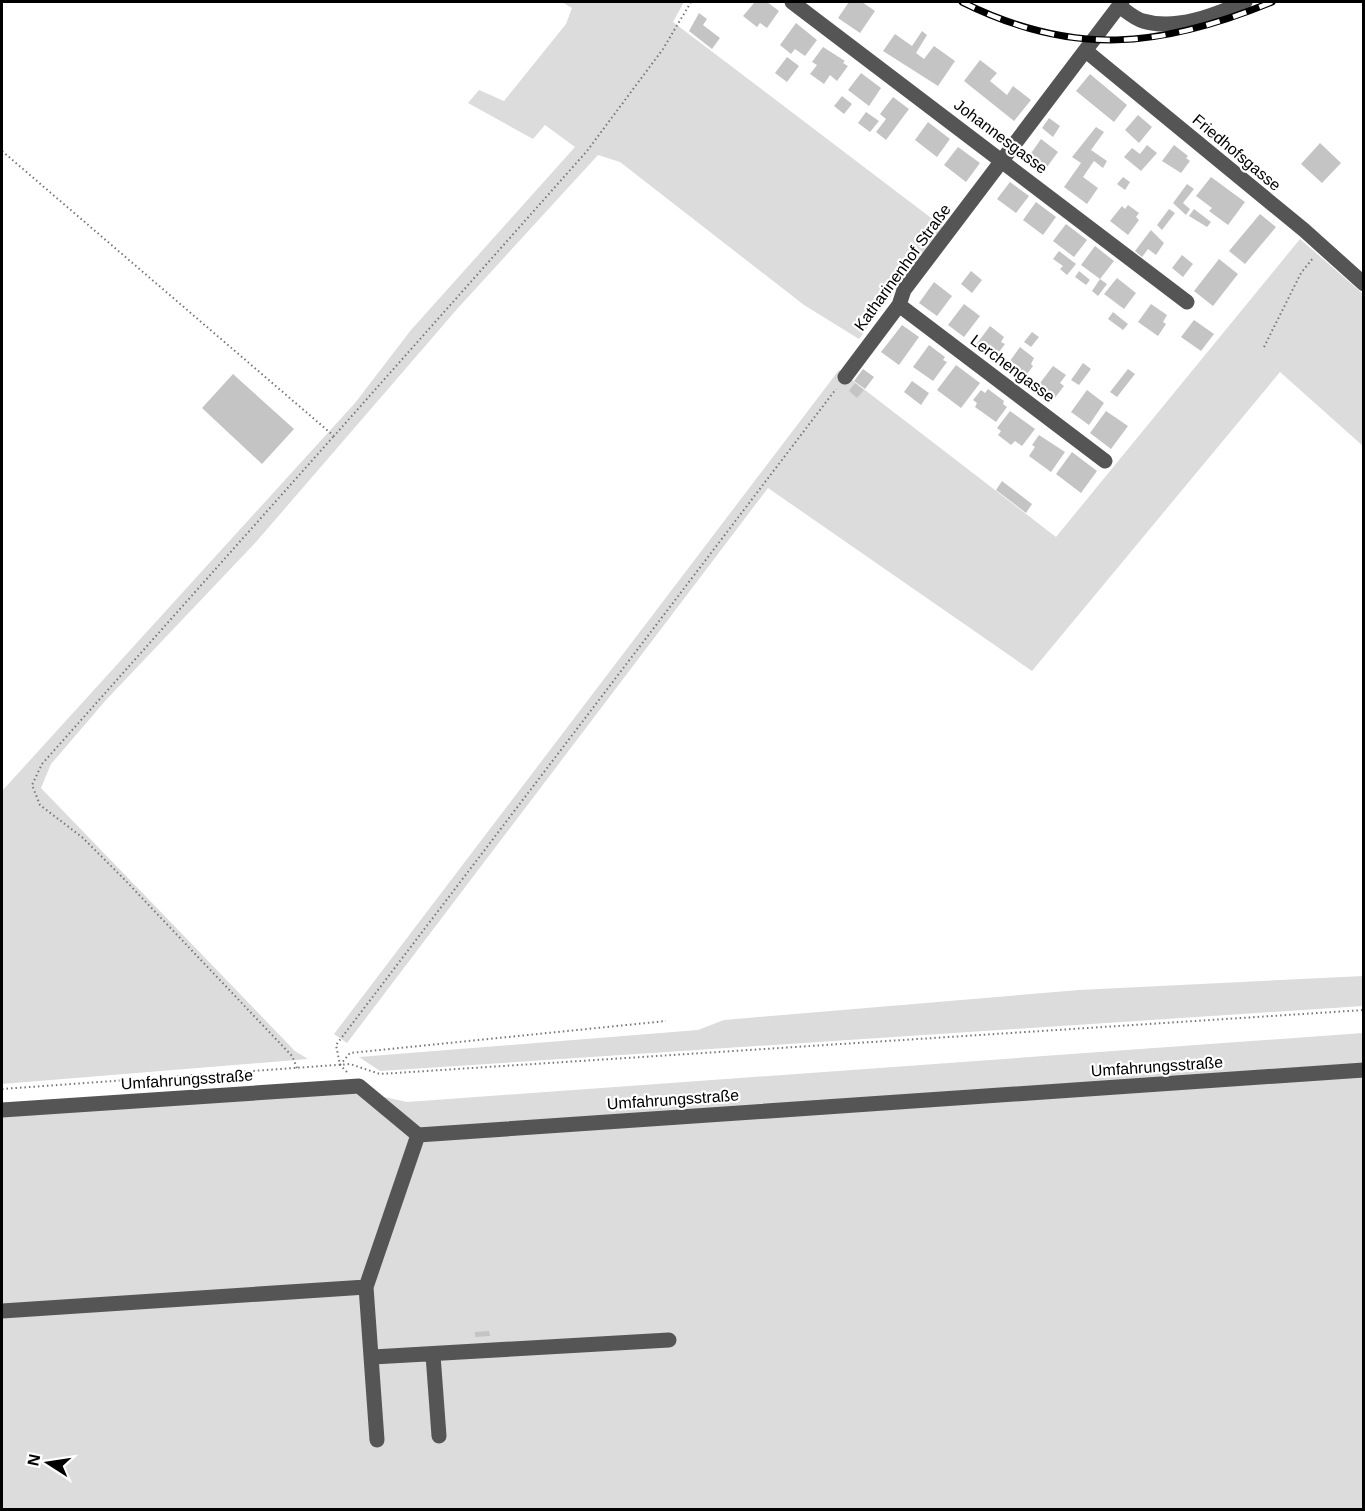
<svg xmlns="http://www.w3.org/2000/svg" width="1365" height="1511" font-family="Helvetica,sans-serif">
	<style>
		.green { fill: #dcdcdc }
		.building { fill: #c4c4c4 }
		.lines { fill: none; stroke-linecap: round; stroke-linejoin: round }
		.path { stroke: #777; stroke-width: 2; stroke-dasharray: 1.5 3; stroke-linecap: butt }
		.minor { stroke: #555; stroke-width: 15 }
		.rail-casing { stroke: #000; stroke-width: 7 }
		.rail { stroke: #fff; stroke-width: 4.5; stroke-dasharray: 14; stroke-linecap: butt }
		.labels { text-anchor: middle; stroke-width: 4.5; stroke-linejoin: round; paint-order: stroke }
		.street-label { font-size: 16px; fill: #000; stroke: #fff }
	</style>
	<rect width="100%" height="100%" fill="#fff"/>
	<path class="green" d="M562,2H684L673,22L943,227L859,339L804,305L620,162L598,155L458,308L256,542L106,700L51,764L41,788L295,1051L308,1059L2,1084V791L355,403L411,330L575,147L545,125L533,139L468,103L479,90L504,101L566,24L572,8Z
		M1300,239L1363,294V446L1280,372L1032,671L768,488L347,1043L334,1034L839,370L1056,537Z
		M1363,976V1006L380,1071L359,1057L698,1030L724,1020L1079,990Z
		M1363,1033V1509L2,1510V1115L357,1091L407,1102Z"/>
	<path class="building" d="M755,2H767L779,11L767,28L760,23L757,27L743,16Z
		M849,2H862L875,11L860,33L838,18Z
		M699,13L707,19L703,25L720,38L712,49L689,31Z
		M796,23L817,40L805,56L795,49L791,54L780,45Z
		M922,31L927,35L916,53L924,59L934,46L955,61L938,86L883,51L895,34L912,46Z
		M823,47L845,61L843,63L848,66L837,81L830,75L824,84L810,74L817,65L812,62Z
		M787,57L799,66L787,82L775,73Z
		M980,60L997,73L990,81L1007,95L1013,86L1031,100L1014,121L964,81Z
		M861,73L881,88L869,106L848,90Z
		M1090,74L1127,105L1114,122L1076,91Z
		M842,96L852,104L844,114L834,106Z
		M893,97L909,109L886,140L876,132L886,119L880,114Z
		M866,112L879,121L870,132L858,123Z
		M1138,115L1152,127L1139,143L1125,130Z
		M1049,118L1060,126L1053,137L1042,128Z
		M928,122L950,139L937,157L915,140Z
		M1096,127L1104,132L1091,150L1107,161L1103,168L1094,161L1083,177L1098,188L1087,204L1064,187L1081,163L1072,157Z
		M1041,139L1058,152L1044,171L1027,159Z
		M1320,143L1341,163L1322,183L1301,164Z
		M1147,145L1157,153L1141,171L1124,157L1132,148L1140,154Z
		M1174,145L1188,156L1186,158L1190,161L1181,173L1162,161Z
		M958,147L980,163L966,182L944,165Z
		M1123,177L1130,182L1125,190L1117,184Z
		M1211,177L1245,202L1228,225L1209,211L1212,208L1196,196Z
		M1010,182L1029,196L1016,213L997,199Z
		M1187,184L1194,189L1183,203L1190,209L1186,215L1173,203Z
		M1036,202L1056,217L1043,235L1023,220Z
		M1128,205L1139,213L1136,217L1139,220L1128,235L1110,221L1122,206L1125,209Z
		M1169,209L1175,213L1162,230L1157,225Z
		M1194,209L1211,222L1207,227L1189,216Z
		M1260,214L1276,227L1245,264L1229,251Z
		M1066,224L1087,240L1074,257L1053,241Z
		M1151,230L1164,243L1156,255L1148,249L1142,257L1135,251Z
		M1095,246L1114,261L1100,279L1081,265Z
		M1059,251L1076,264L1067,275L1060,269L1063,266L1053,259Z
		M1182,255L1193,264L1183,277L1172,268Z
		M1219,259L1238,274L1213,306L1194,291Z
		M971,271L982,280L972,293L961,284Z
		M1079,271L1090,280L1086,285L1075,277Z
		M1117,278L1136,293L1124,309L1104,294Z
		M1100,279L1107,284L1098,296L1092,291Z
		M934,282L952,296L937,316L919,303Z
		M964,304L980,316L964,337L948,325Z
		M1151,304L1167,315L1163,322L1166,324L1158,336L1138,322Z
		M1113,312L1128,324L1123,330L1108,319Z
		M1194,320L1214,334L1201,351L1181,337Z
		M902,325L919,337L899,365L881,352Z
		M990,326L1004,337L1001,342L1005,344L993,360L975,346Z
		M1032,332L1039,337L1031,347L1024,342Z
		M929,345L945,357L943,360L947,362L933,381L913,367Z
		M1020,347L1034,358L1031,364L1033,366L1022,381L1005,368Z
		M1083,363L1091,369L1079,385L1071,380Z
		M956,365L980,383L961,408L937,390Z
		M1053,366L1066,375L1060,383L1064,386L1054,399L1037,387Z
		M863,369L874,377L865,389L854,381Z
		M1128,369L1135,374L1117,397L1110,392Z
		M233,374L294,429L262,464L202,408Z
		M912,381L929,393L921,405L904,392Z
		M855,383L864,390L857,398L849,391Z
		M988,389L1004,401L1003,404L1007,407L996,422L975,407L977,403L973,400L981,390L985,393Z
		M1087,390L1104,403L1089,425L1071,412Z
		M1010,411L1035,429L1022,446L1015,441L1011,445L998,435L1001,431L997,428Z
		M1106,411L1128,426L1111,449L1090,433Z
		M1039,435L1065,452L1051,472L1029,456L1035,447L1032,445Z
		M1072,452L1097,471L1081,493L1056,474Z
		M1002,481L1032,504L1026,513L996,490Z
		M489,1331L490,1336L475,1337V1332Z"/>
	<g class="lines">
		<path class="path" d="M2,151L334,436L587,151L663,49L691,2
			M1264,347L1301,273L1313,258
			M340,1065L350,1053L666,1021
			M297,1068L292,1056L124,879L83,838L40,805L32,785L42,764L333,437
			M347,1072L340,1065L336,1045L836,389
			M2,1089L350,1064L380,1074L1364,1010"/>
		<path class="minor" d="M792,2L1187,302
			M1119,6C1126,11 1135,19 1143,21C1176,31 1215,15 1245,2
			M1086,51L1304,230L1364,284
			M899,305L1105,461
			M845,377L899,305L904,290L1122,2
			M2,1110L359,1086L418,1135L1364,1070
			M366,1287L377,1440
			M2,1311L366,1287L418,1135
			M433,1355L439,1436
			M373,1357L669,1340"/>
		<g class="rail-casing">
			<path id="rail" d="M962,2C1073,57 1160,48 1272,2"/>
		</g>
		<use href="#rail" class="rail"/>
	</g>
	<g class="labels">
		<g class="street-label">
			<text transform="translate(1001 136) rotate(37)" y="6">Johannesgasse</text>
			<text transform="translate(1237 152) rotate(40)" y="6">Friedhofsgasse</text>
			<text transform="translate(902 267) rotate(-54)" y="6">Katharinenhof Straße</text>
			<text transform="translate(1013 368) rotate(37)" y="6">Lerchengasse</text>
			<text transform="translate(1157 1066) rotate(-4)" y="6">Umfahrungsstraße</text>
			<text transform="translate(187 1079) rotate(-4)" y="6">Umfahrungsstraße</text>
			<text transform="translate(673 1099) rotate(-4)" y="6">Umfahrungsstraße</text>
		</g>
	</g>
	<rect width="1365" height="1511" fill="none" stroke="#000000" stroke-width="6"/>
	<g transform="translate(48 1463) rotate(282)" stroke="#ffffff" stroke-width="4.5" paint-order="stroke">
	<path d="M0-4.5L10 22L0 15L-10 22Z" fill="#000000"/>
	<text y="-9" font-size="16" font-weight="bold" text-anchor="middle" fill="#000000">N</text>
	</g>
</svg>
